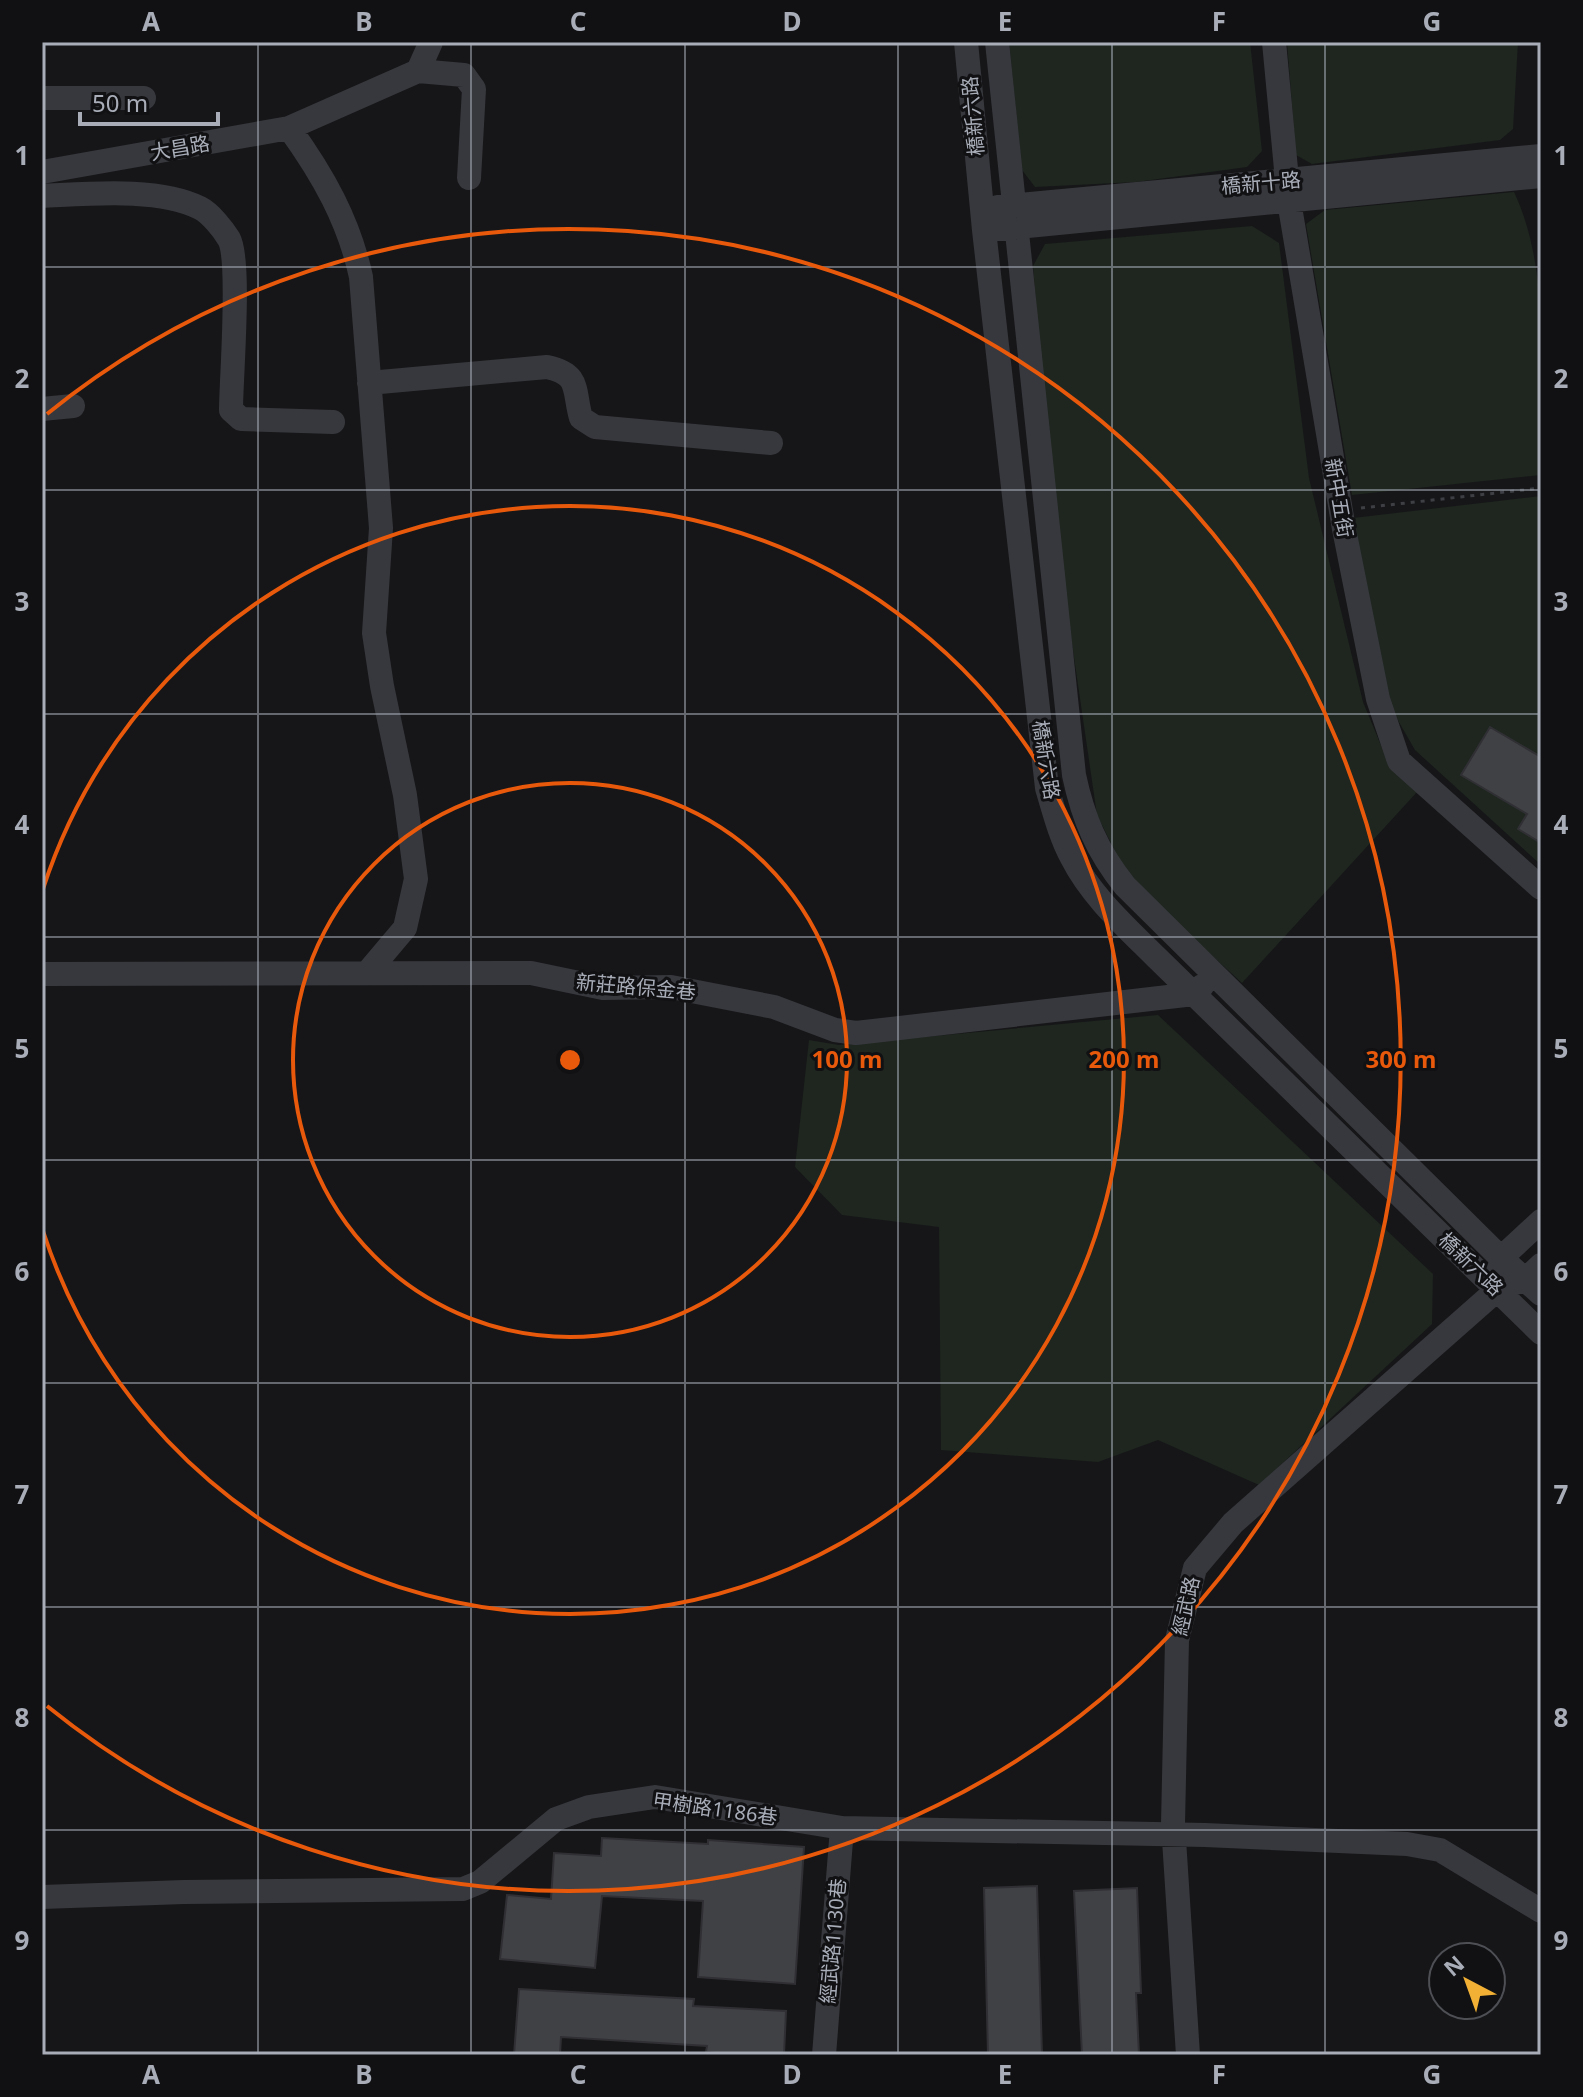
<svg xmlns="http://www.w3.org/2000/svg" width="1583" height="2097" font-family="'Noto Sans','Noto Sans TC',sans-serif">
	<style>
		.green { fill: #1e261f }
		.building { fill: #404145; stroke: #303034; stroke-width: 2 }
		.lines { fill: none; stroke-linecap: round; stroke-linejoin: round }
		.path { stroke: #3d3f44; stroke-width: 3; stroke-dasharray: 4 6; stroke-linecap: butt }
		.minor { stroke: #37383d; stroke-width: 24 }
		.grid { fill: none; stroke: #a8adb8; stroke-width: 2; stroke-opacity: 0.55 }
		.ring { fill: none; stroke: #e8590c; stroke-width: 4 }
		.labels { text-anchor: middle; stroke-width: 6; stroke-linejoin: round; paint-order: stroke }
		.street-label { font-size: 20px; fill: #a8adb8; stroke: #111113 }
		.centre { fill: #e8590c; stroke: #111113; stroke-width: 4 }
		.ring-label { font-size: 24px; text-anchor: middle; font-weight: bold; fill: #e8590c; stroke: #111113; stroke-width: 6; stroke-linejoin: round; paint-order: stroke }
		.neatline { fill: none; stroke: #a8adb8; stroke-width: 3 }
		.grid-label { font-size: 26px; text-anchor: middle; font-weight: bold; fill: #a8adb8 }
	</style>
	<rect width="100%" height="100%" fill="#161618"/>
	<path class="green" d="M1009,42H1250L1262,151L1247,167L1136,182L1035,187L1022,170Z
		M1287,42H1518L1513,129L1500,140L1312,164L1296,155Z
		M1514,192C1552,272 1541,388 1541,475L1352,495L1306,224L1325,210Z
		M1252,226L1279,243L1309,478L1363,702L1390,767L1417,792L1242,983L1159,907L1122,865L1097,815L1054,520L1033,266L1045,244Z
		M1541,496V865L1415,750L1388,703L1353,518Z
		M1158,1015L1433,1274L1432,1324L1259,1485L1158,1440L1098,1462L941,1450L939,1227L842,1215L795,1167L809,1040L839,1045Z"/>
	<path class="building" d="M1490,727L1541,757V843L1518,829L1527,814L1461,775Z
		M602,1838L708,1844V1840L804,1847L795,1984L698,1977L703,1901L602,1896L595,1968L500,1959L507,1895L551,1899L554,1853L601,1856Z
		M1037,1886L1042,2055H988L984,1888Z
		M1137,1888L1141,1993H1136L1139,2055H1082L1074,1891Z
		M519,1989L694,1999L693,2006L786,2011L784,2055H735L706,2052L707,2046L561,2037L560,2055H514Z"/>
	<g class="lines">
		<path class="path" d="M1361,508L1541,488"/>
		<path class="minor" d="M966,42L984,230L1047,788C1054,811 1060,836 1072,858C1091,896 1126,927 1156,957L1541,1333
			M997,42L1074,775C1083,818 1097,851 1125,886L1501,1258L1541,1294
			M1274,42L1289,201L1344,529L1378,699L1399,761L1541,888
			M418,71L464,75L474,89L469,178
			M42,98H144
			M289,128C323,175 349,221 361,277L381,528L374,633L382,686L405,795L416,879L405,928L367,973
			M42,172L289,128L418,71L431,42
			M42,196C88,194 158,187 200,208C210,213 223,229 229,239C241,261 231,379 231,410L241,419L333,422
			M998,207L1541,156
			M998,229L1541,176
			M369,383L547,367C581,374 573,390 581,418L595,427L771,443
			M42,409L73,406
			M42,974L531,973L603,988L671,987L774,1007L835,1030L856,1033L1194,994L1202,986
			M1499,1272L1501,1258L1541,1221
			M42,1897L184,1892L463,1889L480,1882L556,1819L589,1807L655,1797L842,1828L1205,1835L1407,1844L1440,1850L1541,1911
			M824,2055L842,1828
			M1188,2055L1173,1824L1177,1640L1195,1568L1233,1523L1497,1290L1526,1279L1541,1265"/>
	</g>
	<path class="grid" d="M258,42V2055M471,42V2055M685,42V2055M898,42V2055M1112,42V2055M1325,42V2055M42,267H1541M42,490H1541M42,714H1541M42,937H1541M42,1160H1541M42,1383H1541M42,1607H1541M42,1830H1541"/>
	<g class="ring">
		<circle cx="570" cy="1060" r="277"/>
		<path d="M43 889A554 554 0 1 1 43 1231"/>
		<path d="M47 414A831 831 0 1 1 47 1706"/>
	</g>
	<g class="labels">
		<g class="street-label">
			<text transform="translate(973 116) rotate(-95)" y="7">橋新六路</text>
			<text transform="translate(180 148) rotate(-10)" y="7">大昌路</text>
			<text transform="translate(1261 183) rotate(-5)" y="7">橋新十路</text>
			<text transform="translate(1339 498) rotate(80)" y="7">新中五街</text>
			<text transform="translate(1046 760) rotate(81)" y="7">橋新六路</text>
			<text transform="translate(636 987) rotate(5)" y="7">新莊路保金巷</text>
			<text transform="translate(1471 1264) rotate(44)" y="7">橋新六路</text>
			<text transform="translate(1186 1606) rotate(-77)" y="7">經武路</text>
			<text transform="translate(715 1809) rotate(8)" y="7">甲樹路1186巷</text>
			<text transform="translate(833 1941) rotate(-85)" y="7">經武路1130巷</text>
		</g>
	</g>
	<circle cx="570" cy="1060" r="12" class="centre"/>
	<g class="ring-label">
		<text x="847" y="1068">100 m</text>
		<text x="1124" y="1068">200 m</text>
		<text x="1401" y="1068">300 m</text>
	</g>
	<rect width="1583" height="2097" fill="none" stroke="#111113" stroke-width="88"/>
	<g transform="translate(1467 1981) rotate(319)"><circle r="38" fill="#111113" stroke="#4d4f55" stroke-width="2"/>
	<path d="M0-6L14 30L0 20L-14 30Z" fill="#f2b134"/>
	<text y="-12" font-size="22" font-weight="bold" text-anchor="middle" fill="#a8adb8">N</text>
	</g>
	<path d="M80 112v12h138v-12" fill="none" stroke="#a8adb8" stroke-width="4"/>
	<text x="92" y="112" font-size="24" fill="#a8adb8" stroke="#111113" stroke-width="6" paint-order="stroke">50 m</text>
	<rect x="44" y="44" width="1495" height="2009" class="neatline"/>
	<g class="grid-label">
		<text x="151" y="31">A</text>
		<text x="364" y="31">B</text>
		<text x="578" y="31">C</text>
		<text x="792" y="31">D</text>
		<text x="1005" y="31">E</text>
		<text x="1219" y="31">F</text>
		<text x="1432" y="31">G</text>
		<text x="22" y="165">1</text>
		<text x="1561" y="165">1</text>
		<text x="22" y="388">2</text>
		<text x="1561" y="388">2</text>
		<text x="22" y="611">3</text>
		<text x="1561" y="611">3</text>
		<text x="22" y="834">4</text>
		<text x="1561" y="834">4</text>
		<text x="22" y="1058">5</text>
		<text x="1561" y="1058">5</text>
		<text x="22" y="1281">6</text>
		<text x="1561" y="1281">6</text>
		<text x="22" y="1504">7</text>
		<text x="1561" y="1504">7</text>
		<text x="22" y="1727">8</text>
		<text x="1561" y="1727">8</text>
		<text x="22" y="1950">9</text>
		<text x="1561" y="1950">9</text>
		<text x="151" y="2084">A</text>
		<text x="364" y="2084">B</text>
		<text x="578" y="2084">C</text>
		<text x="792" y="2084">D</text>
		<text x="1005" y="2084">E</text>
		<text x="1219" y="2084">F</text>
		<text x="1432" y="2084">G</text>
	</g>
</svg>
